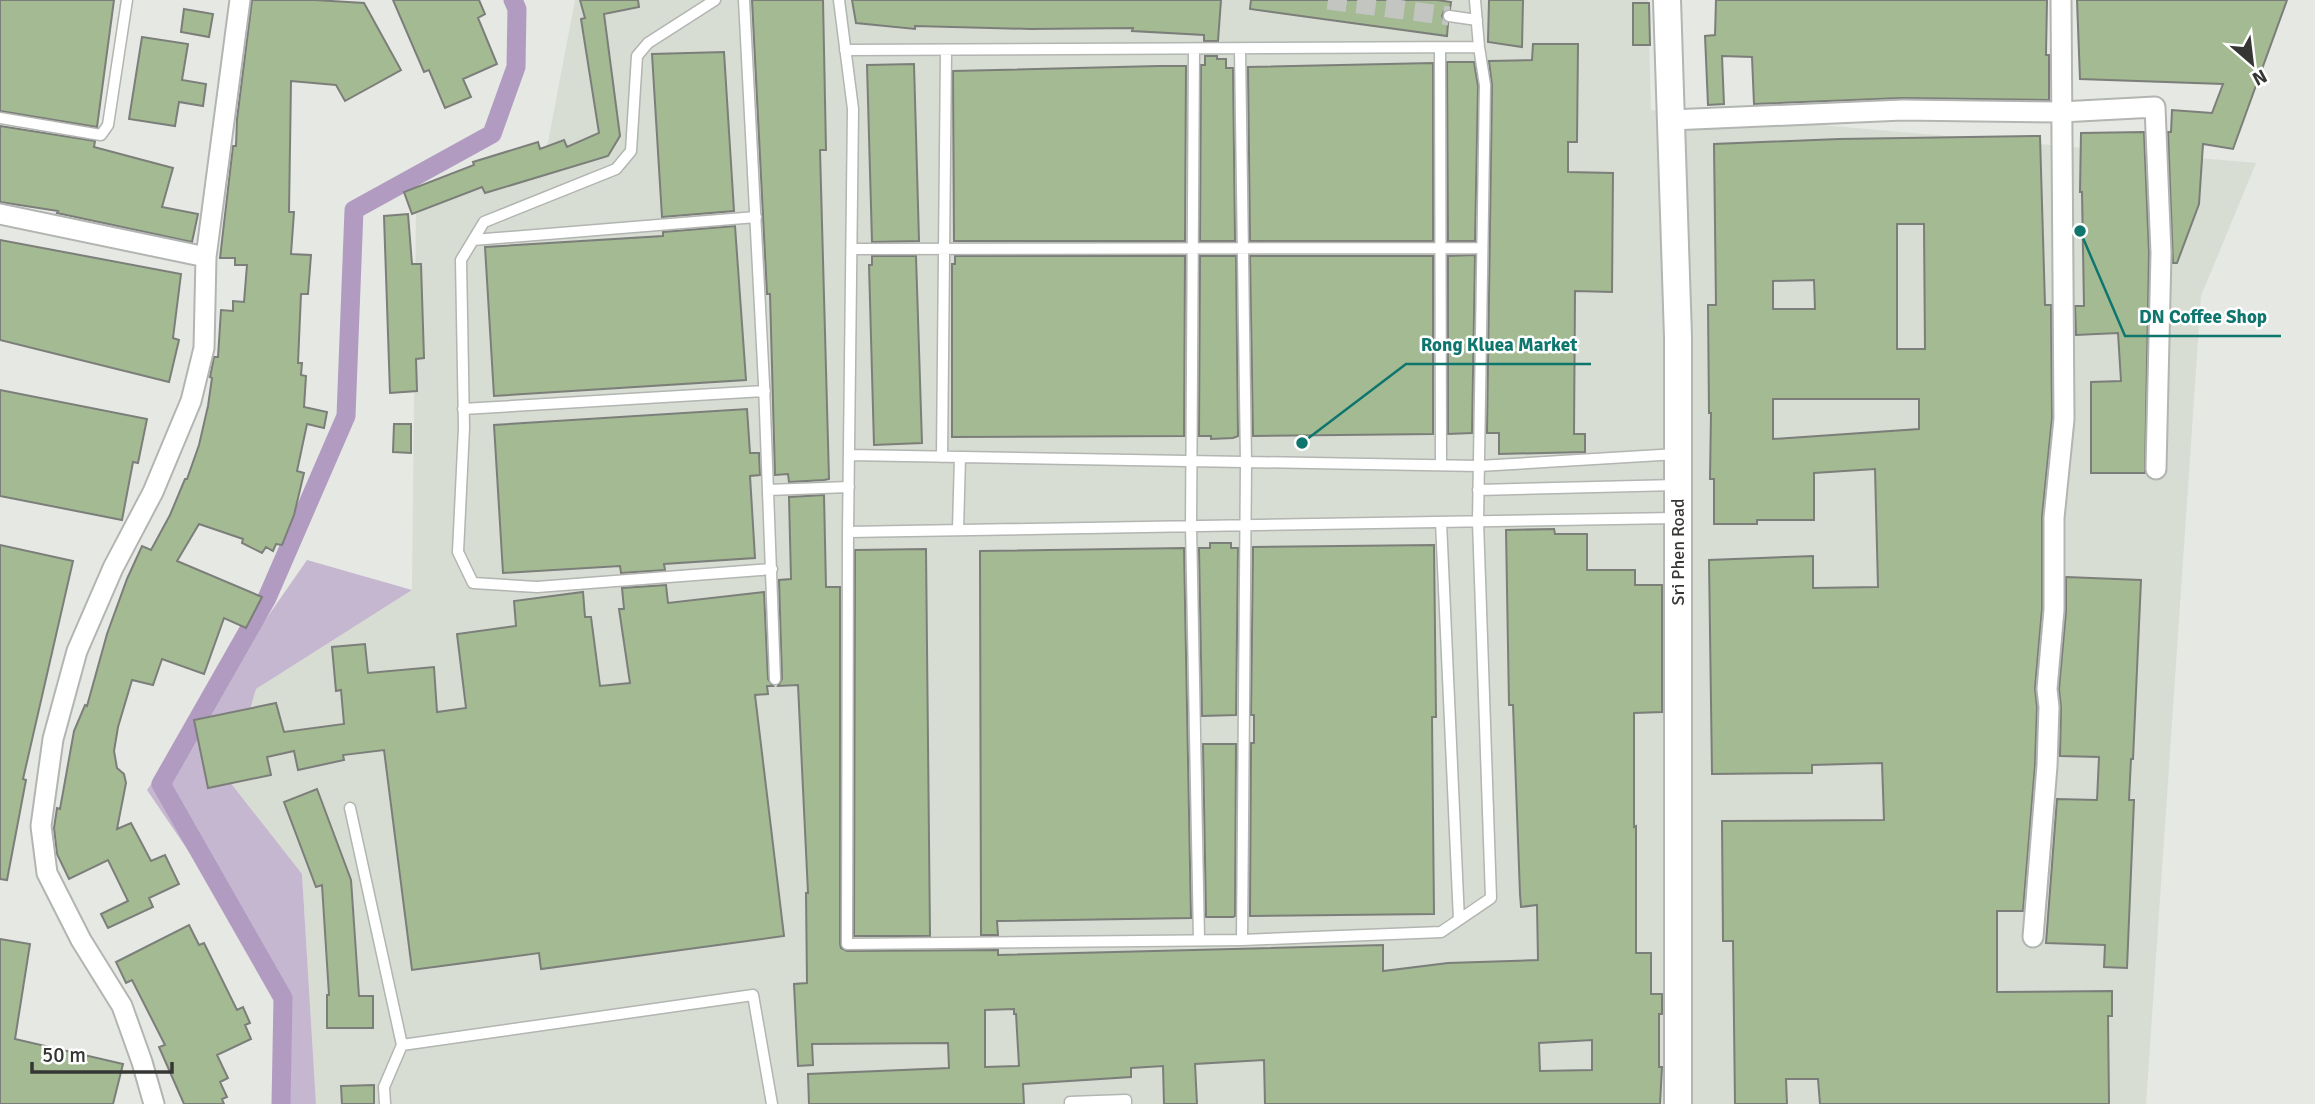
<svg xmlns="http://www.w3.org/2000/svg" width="2315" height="1104" font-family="Signika,sans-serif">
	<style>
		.built { fill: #d7ddd2 }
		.green { fill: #c6b7d1 }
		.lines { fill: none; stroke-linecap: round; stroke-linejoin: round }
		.canal { stroke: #b19bc1; stroke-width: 19 }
		.building { fill: #a3ba93; stroke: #7c7e7a; stroke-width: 2; fill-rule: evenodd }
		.minor-tunnel { stroke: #c2c5c0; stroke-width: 19; stroke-dasharray: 19 10; stroke-linecap: butt }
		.service-casing { stroke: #b2b5b1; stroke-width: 13 }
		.minor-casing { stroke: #b2b5b1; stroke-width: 23 }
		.secondary-casing { stroke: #b2b5b1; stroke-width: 30 }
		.service { stroke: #fff; stroke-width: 10 }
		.minor { stroke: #fff; stroke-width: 19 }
		.secondary { stroke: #fff; stroke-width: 26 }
		.labels { text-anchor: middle; stroke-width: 5; stroke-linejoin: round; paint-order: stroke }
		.street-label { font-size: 18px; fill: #363735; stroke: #fff }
		.leader { fill: none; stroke: #0f766e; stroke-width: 2.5 }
		.callout-dot { fill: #0f766e; stroke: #fff; stroke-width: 2.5 }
		.callout-label { font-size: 19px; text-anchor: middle; font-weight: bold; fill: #0f766e; stroke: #fff; stroke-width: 5; stroke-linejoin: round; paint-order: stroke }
	</style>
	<rect width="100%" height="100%" fill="#e5e8e3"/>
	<path class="built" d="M575,0H1648L1651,110L2256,163L2201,296L2146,1104H316L302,874L229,782L256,689L412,590L416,211L546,153Z"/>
	<path class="green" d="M307,560L412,590L256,689L229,781L302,874L316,1104H285L287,996L147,790Z"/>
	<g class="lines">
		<path class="canal" d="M281,1104L283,998L161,784L267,598L346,416L354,210L492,134L516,67L517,9L513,0"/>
	</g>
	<path class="building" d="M0,0H114L97,127L0,111Z
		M252,0H315L364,3L401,70L345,101L336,85L291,81L289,212H294L291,254L311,255L308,294H301L298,363H302L301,375L306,376L304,407L327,412L324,428L307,424L297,471L304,473L294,515L282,545L276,544L273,551L266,547L262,553L242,543L243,539L199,524L177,561L262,597L246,628L224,618L204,674L162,659L153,685L132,680L118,727L114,751L117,768L124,774L126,783L117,829L131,823L151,861L165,855L179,884L149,898L153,907L108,928L101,914L128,901L108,860L69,879L57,854L54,828L57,808L60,809L74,731L85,705L87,706L107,634L127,579L142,546L151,550L170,515L185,479H187L199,445L208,406L212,378L210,377L214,357H218L221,310L233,311V301L244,302L247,265H235V258H220L233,146H236L237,119Z
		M393,0H479L485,14L478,18L497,64L463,79L471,97L445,108L429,70L424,72Z
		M580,0H638L639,7L604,14L620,136L608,156L485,193L482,187L412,214L404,192L474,165L473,162L538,142L540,149L564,140L567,147L599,133L581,19L585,18Z
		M752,0H823L826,150H820L829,479L824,480L789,482L788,474L775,475L770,294H767Z
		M852,0H1221L1218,41H1204V35L1132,31L1133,28L1031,29L915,26V29L856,23Z
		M1251,0H1437L1451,2L1450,9L1444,11L1442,16L1444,21L1448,23L1447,36L1250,9Z
		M1489,0H1523L1522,47L1488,42Z
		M1716,0H2047L2046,55H2049V100L1902,98L1754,104L1752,57L1722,56L1724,104L1708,105L1705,36L1715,35Z
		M2077,0H2287L2233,149L2203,144L2199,204L2177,263H2173L2168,132H2171L2172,110L2212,113L2223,84L2080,79Z
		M1633,3H1649L1650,45H1633Z
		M184,9L213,14L209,37L181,32Z
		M142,37L188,44L182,80L206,84L203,106L179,102L175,126L129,119Z
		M1533,44H1578L1577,142H1568V172L1613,173L1612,292L1575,291L1574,434H1585V452L1499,454V433H1487L1492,85L1489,61L1532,60Z
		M724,52L734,211L662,217L652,54Z
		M1205,56H1217V59H1226V68H1233L1235,241H1200L1201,65H1205Z
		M1447,62H1474L1478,86L1475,241H1448Z
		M1433,63V241H1250L1248,67Z
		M914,64L919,241L872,242L867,65Z
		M1159,66H1186L1185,241H954L953,71Z
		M0,126L95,141L94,147L173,168L162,207L198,214L192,242L57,213L58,211L0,202Z
		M2144,132L2149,253L2145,473H2091V382L2121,381L2118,333L2076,335L2075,306H2084L2082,192H2080L2081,133Z
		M2040,136L2045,305H2051L2052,418L2042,517V609L2035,688L2037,707L2035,765L2023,911H1997V992L2112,991V1016H2108L2109,1104H1820L1818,1079H1786L1787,1104H1735L1733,941H1723L1722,821L1884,820L1882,763L1812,765V773L1712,774L1709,560L1813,556V588L1878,587L1875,469L1814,473V520H1757V524H1714V479H1710L1711,413H1709L1708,305H1716L1714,144L1839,139ZM1897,224H1924L1925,349H1897ZM1814,280L1815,309H1773V281ZM1773,399H1919V429L1773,439Z
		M408,214L412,264H421L424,358L416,359L417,391L390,393L384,216Z
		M735,226L746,380L494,396L485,247L663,236V232Z
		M0,240L181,274L173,338L179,340L169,382L0,340Z
		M1475,255L1472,433L1448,434V256Z
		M872,256H916L922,443L874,445L869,265H872Z
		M955,256H1185L1184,436L952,437V264H955Z
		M1200,256H1236L1238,436L1233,438L1211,439V436H1199Z
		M1250,256H1433V434L1253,436Z
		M0,390L147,419L138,463L133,462L122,520L0,496Z
		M747,409L750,453H759L760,475L750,476L755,558L664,564L665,570L621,573L620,566L503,573L494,425Z
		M394,424H411V453L393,452Z
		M824,495L826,587H840V944L841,948L847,951L998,950V955L1383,945V971L1448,963L1538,960L1537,905L1521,907L1520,894L1513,705H1509L1506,530L1554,529L1555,534H1587V570H1635V585H1662V712L1634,713V827L1636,826V953H1651V994H1662V1014H1659V1067H1662L1660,1104H1265L1264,1060L1195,1064L1197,1104H1164L1163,1066L1131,1068V1077L1023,1084L1024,1104H809L808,1074L949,1068L948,1043L812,1044L813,1065L798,1066L794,984L807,983L806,893H808L798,685L778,686L782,679L779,580L791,579L789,497ZM1014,1009V1014H1016L1019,1066L985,1067V1010ZM1592,1040V1070L1540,1071L1539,1043Z
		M1210,543H1231V548H1238L1236,715L1202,716L1199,548H1210Z
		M0,545L73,561L23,779L26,780L7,880L0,879Z
		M1434,545L1436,717H1432L1434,914L1250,916L1251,743H1254V715H1251L1253,547Z
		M1184,548L1191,918L997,921L998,935H981L980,551Z
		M926,549L930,936H854L855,550Z
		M2066,577L2141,580L2133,759H2131L2129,800H2134L2127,968L2104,967L2105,945L2046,943L2057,799L2097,800L2099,757L2060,756L2061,707L2059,689L2066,611Z
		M666,585L668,603L764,592L768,679L773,686H767L768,694L755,695L784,936L541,969L539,953L412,970L384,750L343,755L344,760L298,770L294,751L267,757L271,775L208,788L194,720L276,703L284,732L344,724L341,690L336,691L332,647L365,644L368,673L434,667L437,712L466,708L457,634L516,626L514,601L583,592L585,617H591L600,686L630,683L619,609H624L622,588Z
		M1203,744H1236L1235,916L1233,917H1206Z
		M317,789L351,880L359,996H373V1028H327V995H329L322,885L316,887L284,802Z
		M189,925L199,945L204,943L237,1010L243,1007L250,1023L245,1025L251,1039L217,1055L228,1078L220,1082L227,1097L222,1099L224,1104H184L159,1047L165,1045L132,980L126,983L116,962Z
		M0,939L30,944L15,1039L123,1064L113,1104H0Z
		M374,1085V1104H342L341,1086Z"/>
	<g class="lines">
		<path class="minor-tunnel" d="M1328,0L1449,16"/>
		<g class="service-casing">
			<path id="service" d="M715,0L648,43L637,56L631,151L616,169L484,222L461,260L464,428L458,552L473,583L537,587L772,569
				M744,0L764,384L775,679
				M839,0L853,109L848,532L847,944L1242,940L1441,932L1491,898L1478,522L1485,85L1479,47L1475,0
				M1449,16L1477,20
				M1440,48L1441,465
				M1194,49L1191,526L1199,940
				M1240,49L1246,463L1242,940
				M845,50L1479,47
				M0,118L101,135L108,125L127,0
				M473,240L756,217
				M852,249L1482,248
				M463,409L765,391
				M849,455L1479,466L1677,454
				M942,457L946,50
				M768,490L849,487
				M1478,490L1677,485
				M1441,522L1459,920
				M958,530L960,457
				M848,532L1676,518
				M350,808L402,1045
				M385,1104L384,1087L402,1045L753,995L772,1104
				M1070,1104V1102L1126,1100V1104"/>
		</g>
		<g class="minor-casing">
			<path id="minor" d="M1671,120L1903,110L2061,112L2155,107L2161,253L2156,469
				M0,214L206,257
				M2033,937L2047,766L2049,707L2047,689L2054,610V518L2064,419L2061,0
				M154,1104L142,1062L122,1006L81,940L47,873L41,826L53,739L77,651L113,568L153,492L191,401L204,348L206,257L240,0"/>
		</g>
		<g class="secondary-casing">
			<path id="secondary" d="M1667,0L1678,337V1104"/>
		</g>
		<use href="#service" class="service"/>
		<use href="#minor" class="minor"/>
		<use href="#secondary" class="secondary"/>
	</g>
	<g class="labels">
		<g class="street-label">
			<text transform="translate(1678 552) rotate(-90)" y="6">Sri Phen Road</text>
		</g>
	</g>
	<path class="leader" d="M2080 231L2125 336H2281M1302 443L1406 364H1591"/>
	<g class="callout-dot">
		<circle cx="2080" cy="231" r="7"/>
		<circle cx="1302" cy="443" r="7"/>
	</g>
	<g class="callout-label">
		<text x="2203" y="323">DN Coffee Shop</text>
		<text x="1499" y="351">Rong Kluea Market</text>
	</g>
	<g transform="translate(2252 63) rotate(152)" stroke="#ffffff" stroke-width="5" paint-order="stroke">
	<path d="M0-5L12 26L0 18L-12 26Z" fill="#363735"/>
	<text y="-10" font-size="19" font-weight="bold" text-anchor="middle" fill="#363735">N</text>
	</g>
	<path d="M32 1062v10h140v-10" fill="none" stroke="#363735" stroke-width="3.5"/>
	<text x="42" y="1062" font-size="21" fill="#363735" stroke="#ffffff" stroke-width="5" paint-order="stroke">50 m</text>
</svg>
